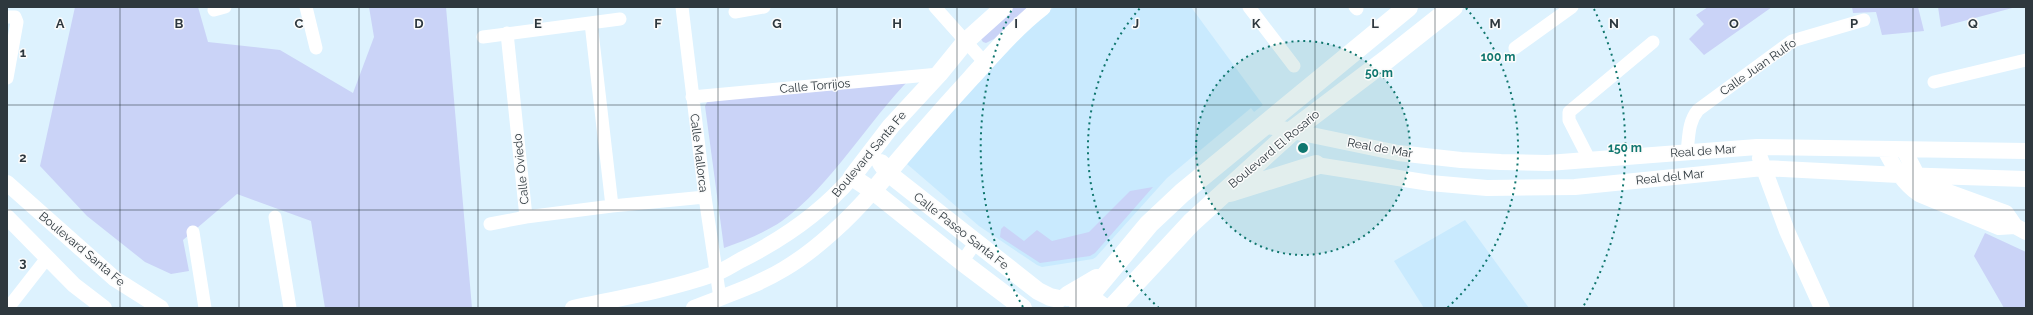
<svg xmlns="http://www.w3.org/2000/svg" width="2033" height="315" font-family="Raleway,sans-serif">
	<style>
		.built { fill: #c9eafe }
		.green { fill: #cad3f7 }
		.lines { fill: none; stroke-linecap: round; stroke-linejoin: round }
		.minor { stroke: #fff; stroke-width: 13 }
		.tertiary { stroke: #fff; stroke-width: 16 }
		.secondary { stroke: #fff; stroke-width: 18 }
		.primary { stroke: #fff; stroke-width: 20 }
		.grid { fill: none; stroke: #2e383e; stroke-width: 1; stroke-opacity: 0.55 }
		.ring { fill: none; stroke: #0f766e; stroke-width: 2; stroke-dasharray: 2 4 }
		.labels { text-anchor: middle; stroke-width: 3; stroke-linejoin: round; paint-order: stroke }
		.street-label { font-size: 12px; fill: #2e383e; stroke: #fbfbfb }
		.grid-label { font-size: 13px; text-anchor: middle; font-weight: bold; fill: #2e383e; stroke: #fbfbfb; stroke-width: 3; stroke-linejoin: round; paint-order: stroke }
		.centre { fill: #0f766e; stroke: #fbfbfb; stroke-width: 2 }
		.ring-label { font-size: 12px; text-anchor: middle; font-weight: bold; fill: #0f766e; stroke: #fbfbfb; stroke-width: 3; stroke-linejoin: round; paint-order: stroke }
	</style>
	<rect width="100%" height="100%" fill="#ddf2fe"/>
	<path class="built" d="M1054,7H1191L1263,105L1254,112L1251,108L1167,178L1096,257L1093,259L1042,267L1037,265L979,226L907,164L909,158L1022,34Z
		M1465,220L1529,308H1424L1394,261Z"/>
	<path class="green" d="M75,7H198L208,42L280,50L353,93L374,37L369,7H446L472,308H325L311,221L237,194L183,240L189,271L171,274L145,262L87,216L40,166Z
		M1010,7H1028L994,39L986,43L983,42L981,39Z
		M1708,7H1772L1704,55L1689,39L1704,24L1696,15Z
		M1852,7H1918L1924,31L1882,35L1876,12L1853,13Z
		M1938,7H2016L1941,27Z
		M911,78C868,121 831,186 782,221C764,233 744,241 724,248L705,106L707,102Z
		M1153,187L1095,253L1090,256L1040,263L1000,237L1001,229L1004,226L1024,241L1037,230L1052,241L1089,232L1130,191Z
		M1985,233L2026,252V308H2004L1974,256Z"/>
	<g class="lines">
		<path class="minor" d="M306,7L316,48
			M682,7L705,197L720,298
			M935,7L985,63
			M1249,7L1294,66
			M1355,7L1357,9
			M214,10L225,7
			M735,12L764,7
			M7,17H15L17,22L7,78
			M591,23L612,206
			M507,33L526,217
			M483,37L620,19
			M1515,48L1572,7
			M1934,82L2026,60
			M692,97L939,74
			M1687,152C1689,137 1688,122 1698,110L1792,41L1864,20
			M1589,159L1569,120V112L1653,42
			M275,217L290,308
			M490,224L526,217L612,206L705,197
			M193,232L205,308
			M962,262L976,242
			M8,308L47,258"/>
		<path class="tertiary" d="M1263,125L1398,153L1461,160L1501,162L1548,163L1757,147L2026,151
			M1885,150C1895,168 1902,182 1919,194L1999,227L2015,226L2026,232
			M1904,150L1917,175L1929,185L2006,213L2015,226
			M1760,158L1787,231L1822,308
			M1316,165L1430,183L1487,188L1575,187L1763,168L1899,175L2026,179
			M7,183L115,279L161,308
			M7,217L74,285L104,308
			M573,308C620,298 668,290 714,274C723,271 732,265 741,260C783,239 821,213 852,177
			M694,308C724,296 756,286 784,269C816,250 849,219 873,191"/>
		<path class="secondary" d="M1004,7L965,42L939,74L891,126L852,177L873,191L962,262L1023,308
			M881,163L888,173L1038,291L1050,297L1059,299
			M873,191C905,152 937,115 971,78C993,54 1016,27 1042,7
			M1075,296L1093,299L1105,308"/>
		<path class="primary" d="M1230,192L1316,165
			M1068,296L1097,279
			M1079,308L1149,224L1182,193L1408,7
			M1112,308L1191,223L1292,131L1386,60L1453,7"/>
	</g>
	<path class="grid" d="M120,7V308M239,7V308M359,7V308M478,7V308M598,7V308M718,7V308M837,7V308M957,7V308M1076,7V308M1196,7V308M1315,7V308M1435,7V308M1555,7V308M1674,7V308M1794,7V308M1913,7V308M7,105H2026M7,210H2026"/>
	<circle cx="1303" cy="148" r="107" fill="#0f766e" fill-opacity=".12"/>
	<g class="ring">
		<circle cx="1303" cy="148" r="107"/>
		<path d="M1159 308A215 215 0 0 1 1140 8M1466 8A215 215 0 0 1 1447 308"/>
		<path d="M1023 307A322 322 0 0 1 1012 9M1594 9A322 322 0 0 1 1583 307"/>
	</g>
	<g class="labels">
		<g class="street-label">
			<text transform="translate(1758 67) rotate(-35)" y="4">Calle Juan Rulfo</text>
			<text transform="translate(815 86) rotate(-5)" y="4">Calle Torrijos</text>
			<text transform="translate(1380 148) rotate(10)" y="4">Real de Mar</text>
			<text transform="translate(1274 149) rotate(-40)" y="4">Boulevard El Rosario</text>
			<text transform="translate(1703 151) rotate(-4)" y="4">Real de Mar</text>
			<text transform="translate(699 153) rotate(83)" y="4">Calle Mallorca</text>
			<text transform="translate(869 154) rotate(-50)" y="4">Boulevard Santa Fe</text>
			<text transform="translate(521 169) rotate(-96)" y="4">Calle Oviedo</text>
			<text transform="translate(1670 177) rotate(-6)" y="4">Real del Mar</text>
			<text transform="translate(961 231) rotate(38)" y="4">Calle Paseo Santa Fe</text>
			<text transform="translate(82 249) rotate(40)" y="4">Boulevard Santa Fe</text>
		</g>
	</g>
	<g class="grid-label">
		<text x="60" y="28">A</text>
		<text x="179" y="28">B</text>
		<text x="299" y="28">C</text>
		<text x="419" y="28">D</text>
		<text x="538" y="28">E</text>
		<text x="658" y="28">F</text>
		<text x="777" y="28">G</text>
		<text x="897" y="28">H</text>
		<text x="1016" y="28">I</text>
		<text x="1136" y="28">J</text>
		<text x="1256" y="28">K</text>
		<text x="1375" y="28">L</text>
		<text x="1495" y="28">M</text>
		<text x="1614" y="28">N</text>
		<text x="1734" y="28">O</text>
		<text x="1854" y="28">P</text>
		<text x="1973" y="28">Q</text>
		<text x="23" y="57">1</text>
		<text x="23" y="162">2</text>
		<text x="23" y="267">3</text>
	</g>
	<circle cx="1303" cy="148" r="6" class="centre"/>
	<g class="ring-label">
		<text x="1498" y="61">100 m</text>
		<text x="1379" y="77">50 m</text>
		<text x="1625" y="152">150 m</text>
	</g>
	<rect width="2033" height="315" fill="none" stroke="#2e383e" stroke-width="16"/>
</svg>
